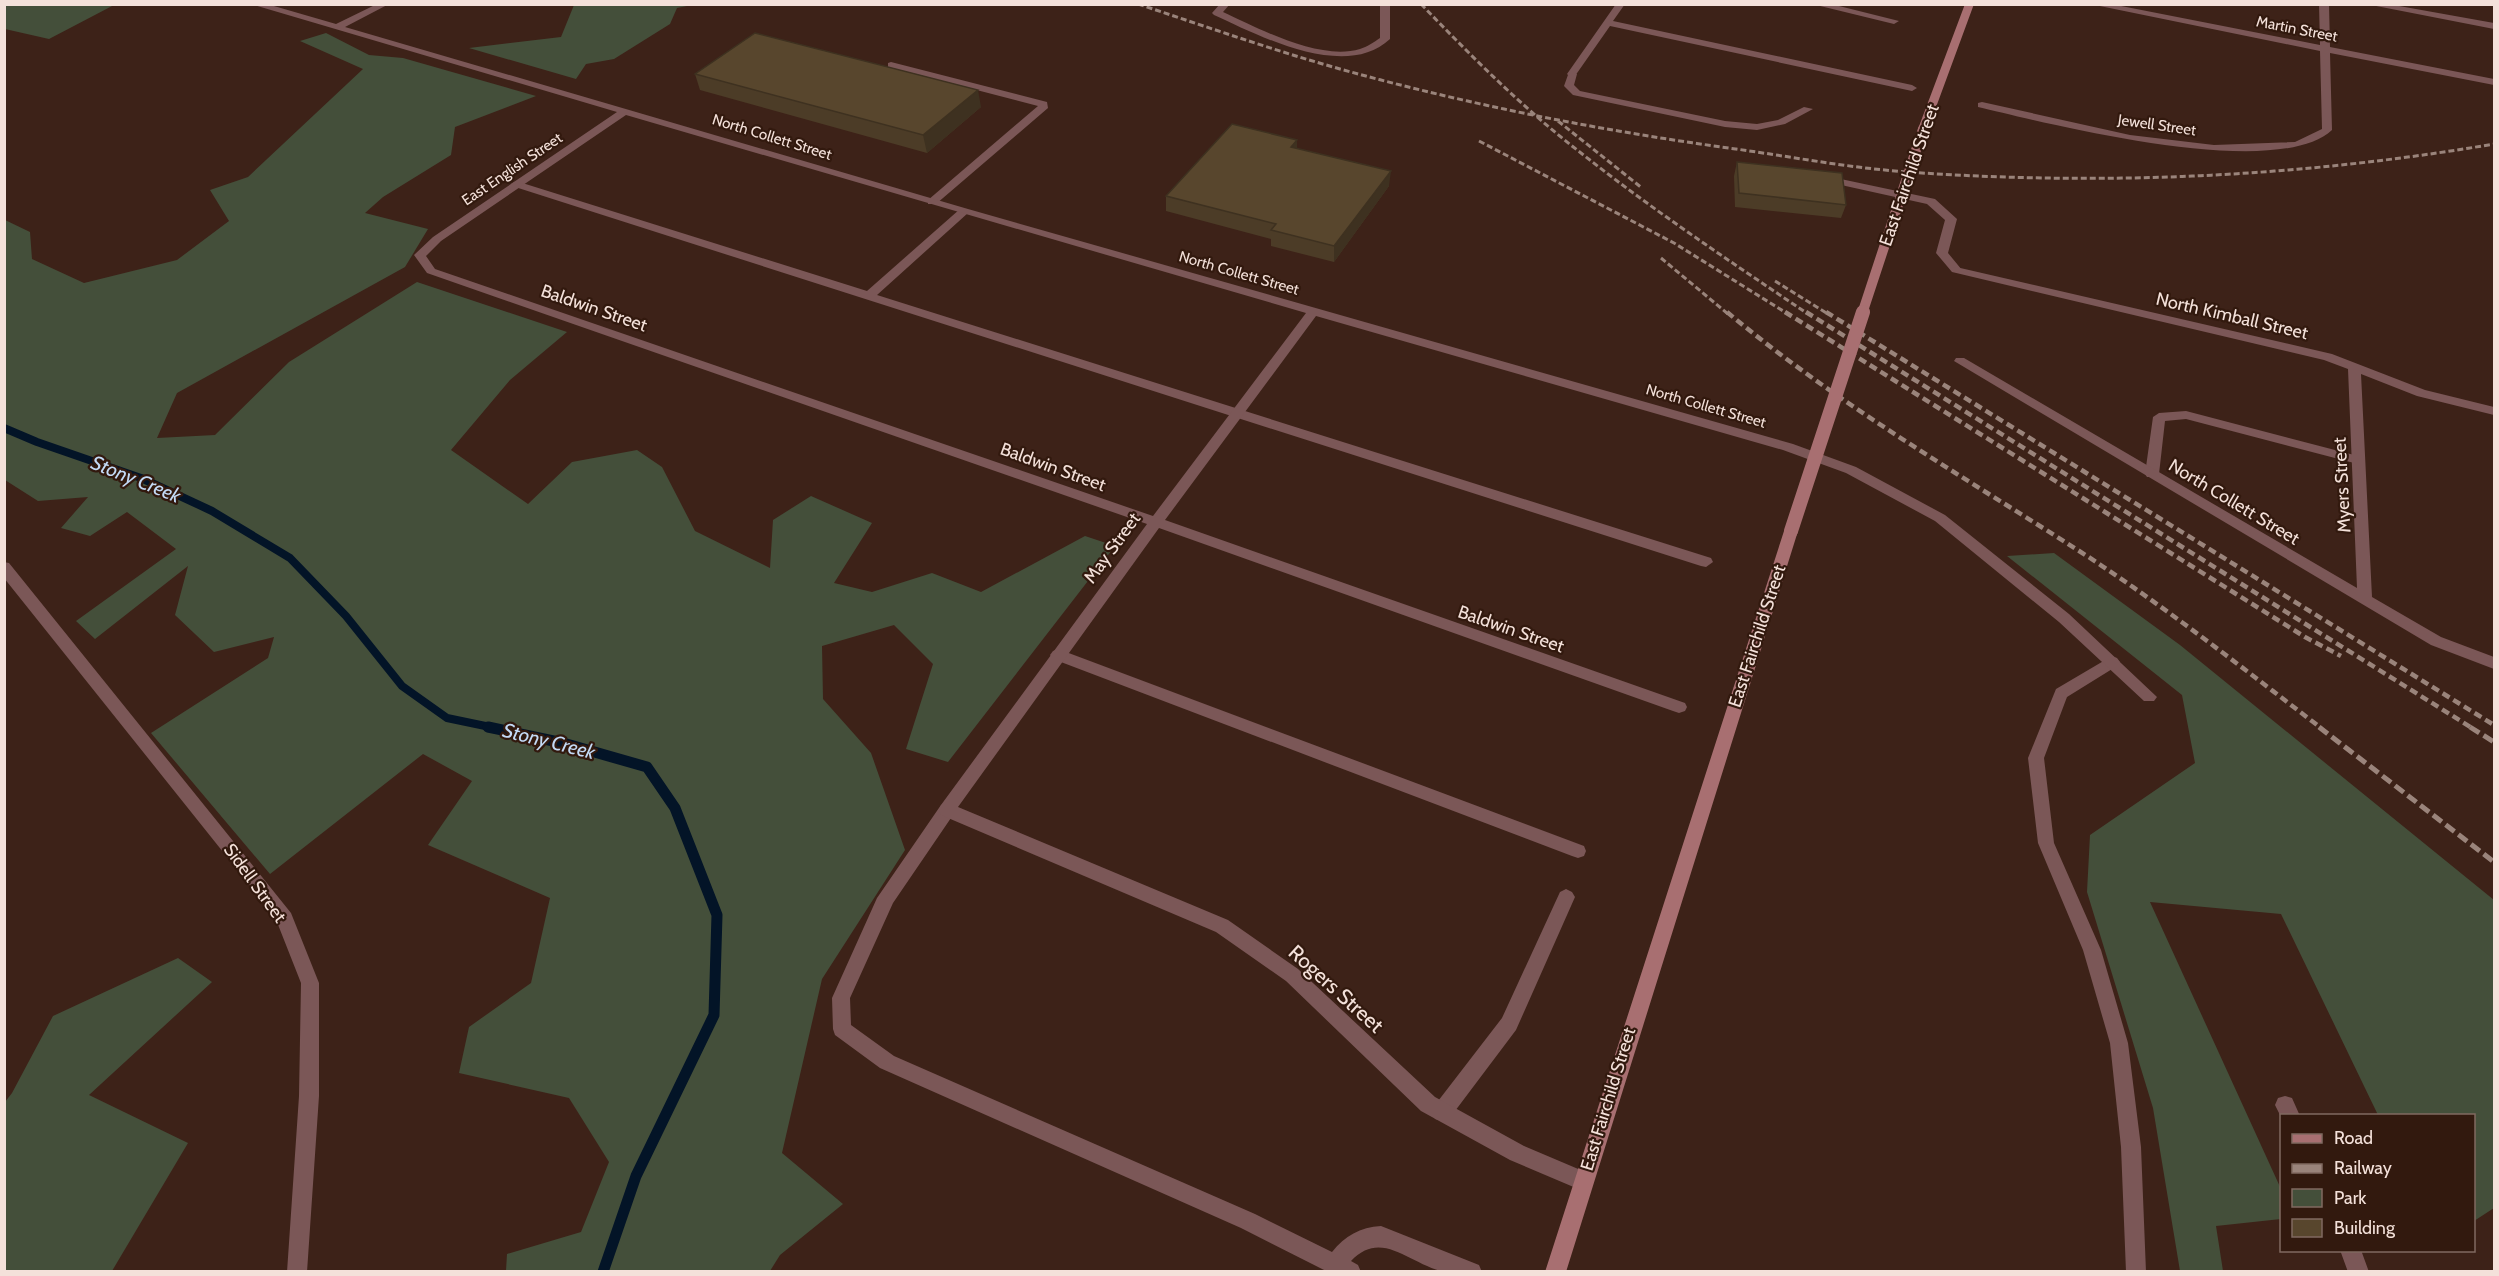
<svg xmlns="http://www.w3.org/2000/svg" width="2499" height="1276" font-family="Cabin,sans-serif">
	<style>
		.green { fill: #444f3a }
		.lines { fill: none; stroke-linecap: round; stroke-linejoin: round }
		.stream-far1 { stroke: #031427; stroke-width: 8 }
		.stream { stroke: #031427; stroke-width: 11 }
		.lane { fill: #7b5757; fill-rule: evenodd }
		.street { fill: #7b5757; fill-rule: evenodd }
		.secondary { fill: #a86f71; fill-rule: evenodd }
		.rail-far2 { stroke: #9a847b; stroke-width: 3; stroke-dasharray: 6 3; stroke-linecap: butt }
		.rail-far1 { stroke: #9a847b; stroke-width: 4.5; stroke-dasharray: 8 4.5; stroke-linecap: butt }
		.rail { stroke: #9a847b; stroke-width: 5; stroke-dasharray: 11 5; stroke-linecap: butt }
		.secondary-bridge-far1 { stroke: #a86f71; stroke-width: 10 }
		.secondary-bridge { stroke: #a86f71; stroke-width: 14 }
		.wall { fill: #4c3c27 }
		.shaded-wall { fill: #3e3120 }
		.building { fill: #58462d; stroke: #3e3120; stroke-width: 1.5 }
		.labels { text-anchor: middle; stroke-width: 4.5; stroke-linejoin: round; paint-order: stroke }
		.far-street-label { font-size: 15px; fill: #f4e1da; stroke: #32190e }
		.street-label { font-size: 18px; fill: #f4e1da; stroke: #32190e }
		.water-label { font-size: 20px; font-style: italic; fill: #c3daf6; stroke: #32190e }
		.near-street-label { font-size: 21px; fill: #f4e1da; stroke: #32190e }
	</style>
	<rect width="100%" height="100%" fill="#3d2218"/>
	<path class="green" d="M5,4H114V5L49,39L5,29Z
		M574,5V4L692,5L677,8L670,24L614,59L586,64L576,79L469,48L561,37Z
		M326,33L369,55L403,58L536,96L455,127L451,155L383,197L365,213L428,229L405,267L177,393L157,438L215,435L289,362L417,282L567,332L510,380L451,450L528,504L572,462L637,450L662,467L695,531L770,568L773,520L811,496L872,523L834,583L872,592L932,573L981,592L1085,536L1115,546L948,762L906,749L933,664L894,625L822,646L823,699L871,753L905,850L822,979L782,1153L843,1204L780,1255L770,1271H506L507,1254L581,1232L609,1162L569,1098L459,1073L469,1027L531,983L550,898L428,845L472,781L423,754L270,874L151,733L268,658L274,637L214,652L175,615L188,566L95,639L76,621L176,549L127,512L90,536L61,528L88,497L38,501L5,480V220L30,232L32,259L84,283L177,260L229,221L210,190L248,177L363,69L300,41Z
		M2054,553L2180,645L2494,900V1208L2474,1221V1116L2378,1115L2281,914L2150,902L2281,1189V1219L2216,1226L2223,1271H2180L2153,1108L2087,892L2090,835L2195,763L2182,695L2007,556Z
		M178,958L212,982L89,1095L188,1143L112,1271H5V1102L12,1093L53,1016Z"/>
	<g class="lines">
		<path class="stream-far1" d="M4,428L37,442L141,478L212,511L290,558L346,616L402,686L447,718L495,728"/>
		<path class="stream" d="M488,727L563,743L647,767L675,808L717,915L714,1015L636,1176L603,1272"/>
		<path class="lane" d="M1220,4H1230L1223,12C1260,29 1319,61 1360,49C1367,47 1374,42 1380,38V4H1390V39C1345,81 1260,36 1214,15L1212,13Z
			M1812,4H1831L1899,21L1894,24Z
			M2366,4H2388L2494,23V29Z
			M891,62L1047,102L1048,108L936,204H928V200L1038,106L888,67V63Z
			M1569,72L1577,74L1574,85L1580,91L1725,121L1757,124L1778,120L1804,107L1813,109L1785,124L1757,130L1725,127L1573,95L1564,86Z
			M1836,178L1935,199L1957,219L1948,253L1962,270L1960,272H1952L1936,253L1945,220L1927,204L1832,183V179Z
			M516,181L867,291L960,209H968V213L877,295L1711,558L1713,562L1706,567L1701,566L512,186L511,184Z
			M2186,411L2358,456L2365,460L2358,464L2186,419L2165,421L2159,474L2157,477H2147L2145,474L2153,417L2159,413Z
			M1058,649L1584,846L1586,851L1584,856L1578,858L1572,856L1053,659L1050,655L1053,651Z
			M2112,656L2117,658L2120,662L2117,666L2067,697L2044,758L2054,843L2101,950L2128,1043L2141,1147L2146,1272H2126L2121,1147L2110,1043L2083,950L2038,843L2028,758L2056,689Z
			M947,803L953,805L955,810L953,815L893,903L850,998L851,1025L894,1056L1255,1214L1332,1252C1345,1236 1360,1227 1381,1226L1479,1265L1482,1272C1470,1272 1456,1274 1445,1272C1410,1265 1382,1228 1351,1261L1358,1265L1361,1272H1328L1241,1228L880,1068L835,1035L833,1029L832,998L877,898L941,805Z
			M1566,889L1572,892L1575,897L1516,1030L1449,1119L1442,1121L1435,1119L1432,1112L1435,1105L1502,1018L1560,892Z
			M2285,1096L2292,1098L2300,1116H2282V1119L2275,1105L2278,1098Z
			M2340,1250H2361L2369,1272H2348Z"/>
		<path class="street" d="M251,4H267L336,24L377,4H389L345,27L968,209L1793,444L1856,467L1945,515L2069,614L2157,697L2154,701H2144L2059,622L1935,521L1846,473L1783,450L1316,316L1165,520L1685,703L1687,707L1685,711L1679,713L1673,711L1159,528L958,807L1228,920L1298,969L1435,1097L1524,1146L1590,1174L1593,1181L1590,1188L1583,1191L1510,1160L1421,1111L1286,981L1216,932L941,815L939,810L941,805L1147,524L427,273L414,255L433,237L617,112ZM626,115L1306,313L1153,516L435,269L426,256L441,241Z
			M1616,4H1625L1613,21L1912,85L1917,88L1912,91L1610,26L1575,76H1569L1567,74Z
			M2090,4H2111L2320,45L2319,4H2329L2330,47L2494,79V85L2330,53L2332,130C2276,182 2050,124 1978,107V103L1982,102L2130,135L2214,145L2295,142L2322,129L2320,51Z
			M1956,267L2332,354L2425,390L2494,407V415L2417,396L2361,374L2372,597L2441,637L2494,657V669L2431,645L1954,361L1956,358H1964L2357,588L2348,369L2324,360L1952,272V268Z
			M4,562L9,563L291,913L319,983V1096L307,1272H287L299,1096L301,983L275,917L4,578Z"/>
		<path class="secondary" d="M1965,4H1974L1928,129L1919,131L1918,129Z
			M1791,526L1798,531L1566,1272H1545L1784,531Z"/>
		<path class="rail-far2" d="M1138,4C1213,29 1287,55 1362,75C1485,108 1610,132 1736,149C1793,157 1850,168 1908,172C2104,186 2300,177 2494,144
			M1421,4C1471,56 1524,109 1581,153C1654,211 1731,262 1808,314
			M1558,121L1642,188
			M1479,141L1674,243L1788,314
			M1661,258L1728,314
			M1775,281L1828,314"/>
		<path class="rail-far1" d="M1727,312C1838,405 1966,478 2087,556C2168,609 2244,669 2321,728
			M1785,312L2305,637L2341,656
			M1806,312L2472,728
			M1826,312L2494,725"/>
		<path class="rail" d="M2319,727L2494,862
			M2470,727L2494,742"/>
		<path class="secondary-bridge-far1" d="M1862,314L1923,129"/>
		<path class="secondary-bridge" d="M1791,531L1863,312"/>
	</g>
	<path class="wall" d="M695,74L981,107L927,153L700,90Z
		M1297,140V148L1389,186L1334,262L1271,246V239L1166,211V196Z
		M1737,162L1846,205L1841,218L1735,207L1734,176Z"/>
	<path class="shaded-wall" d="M978,90L981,107L927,153L923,135Z
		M1297,140V155L1291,147Z
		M1391,171L1389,186L1334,262V246Z"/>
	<path class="building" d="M755,33L978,90L923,135L695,74Z
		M1232,124L1297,140L1291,147L1391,171L1334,246L1271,230L1276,224L1166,196Z
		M1737,162L1842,173L1846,205L1739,193Z"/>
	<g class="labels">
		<g class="far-street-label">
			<text transform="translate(2297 29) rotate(11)" y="5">Martin Street</text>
			<text transform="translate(2157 125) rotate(8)" y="5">Jewell Street</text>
			<text transform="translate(772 137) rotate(17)" y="5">North Collett Street</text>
			<text transform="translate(512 169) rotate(-34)" y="5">East English Street</text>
			<text transform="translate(1239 273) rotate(16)" y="5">North Collett Street</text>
			<text transform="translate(1706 406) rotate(16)" y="5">North Collett Street</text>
		</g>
		<g class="street-label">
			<text transform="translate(1909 175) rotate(-71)" y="6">East Fairchild Street</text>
			<text transform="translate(594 308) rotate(19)" y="6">Baldwin Street</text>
			<text transform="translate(2232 316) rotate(13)" y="6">North Kimball Street</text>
			<text transform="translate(1053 467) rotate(20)" y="6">Baldwin Street</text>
			<text transform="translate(2342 485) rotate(-93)" y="6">Myers Street</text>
			<text transform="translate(2234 502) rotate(31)" y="6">North Collett Street</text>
			<text transform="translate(1112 548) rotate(-54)" y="6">May Street</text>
			<text transform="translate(1511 629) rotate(19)" y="6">Baldwin Street</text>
			<text transform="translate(1757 636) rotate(-72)" y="6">East Fairchild Street</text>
			<text transform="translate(255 883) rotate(54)" y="6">Sidell Street</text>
			<text transform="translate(1608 1099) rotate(-73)" y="6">East Fairchild Street</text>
		</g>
		<g class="water-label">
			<text transform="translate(136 479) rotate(22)" y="7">Stony Creek</text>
			<text transform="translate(549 741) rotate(14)" y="7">Stony Creek</text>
		</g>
		<g class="near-street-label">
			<text transform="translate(1336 989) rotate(42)" y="7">Rogers Street</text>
		</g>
	</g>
	<rect width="2499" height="1276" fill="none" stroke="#f4e1da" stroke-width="12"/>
	<rect x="2280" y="1114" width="195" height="138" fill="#32190e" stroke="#806960" stroke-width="1.5"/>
	<rect x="2292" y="1134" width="30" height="9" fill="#a86f71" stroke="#806960" stroke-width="1.5"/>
	<text x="2334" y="1144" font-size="18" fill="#f4e1da">Road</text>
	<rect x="2292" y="1164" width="30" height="9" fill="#9a847b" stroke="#806960" stroke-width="1.5"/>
	<text x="2334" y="1174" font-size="18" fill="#f4e1da">Railway</text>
	<rect x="2292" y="1189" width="30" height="18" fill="#444f3a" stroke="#806960" stroke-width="1.5"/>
	<text x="2334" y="1204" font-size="18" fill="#f4e1da">Park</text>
	<rect x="2292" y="1219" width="30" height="18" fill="#58462d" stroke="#806960" stroke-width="1.5"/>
	<text x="2334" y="1234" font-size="18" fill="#f4e1da">Building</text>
</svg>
